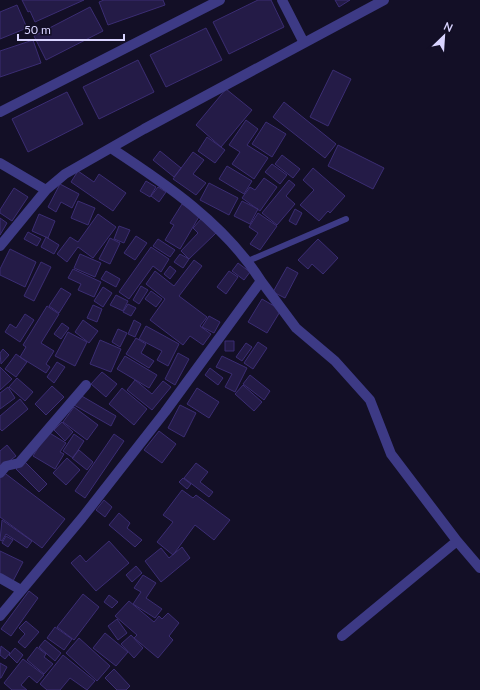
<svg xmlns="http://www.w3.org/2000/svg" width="480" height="690" font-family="Lato,sans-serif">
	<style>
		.building { fill: #241b47; stroke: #3b2d73 }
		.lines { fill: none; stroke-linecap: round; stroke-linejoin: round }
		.lane { stroke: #3d3a85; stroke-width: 6 }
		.street { stroke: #3d3a85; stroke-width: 10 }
	</style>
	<rect width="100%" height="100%" fill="#130f26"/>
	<path class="building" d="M22,0H84L35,22L30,11L28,12Z
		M104,0H163L165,5L108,25L99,2Z
		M258,0H271L284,27L229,54L213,22Z
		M335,0H350L339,7Z
		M17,5L27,28L0,39V12Z
		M90,7L103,31L46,60L34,36Z
		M206,28L222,60L166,87L150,55Z
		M33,40L41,63L0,77V51Z
		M138,60L154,92L99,119L83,87Z
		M333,70L351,79L328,126L310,117Z
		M226,89L252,110L221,147L196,125Z
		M67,92L83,124L28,152L12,119Z
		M284,102L336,144L325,158L273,117Z
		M246,120L258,129L247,145L268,158L254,179L232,164L240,152L229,145Z
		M266,122L286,134L272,157L252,144Z
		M207,137L225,150L215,163L198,151Z
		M338,145L384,168L373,189L328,166Z
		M160,151L181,168L174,177L153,160Z
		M193,152L204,160L193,174L206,183L196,195L173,179Z
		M282,155L300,169L293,178L275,164Z
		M272,164L287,175L280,184L265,172Z
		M227,166L252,181L244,194L219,179Z
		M313,168L345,196L330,213L328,211L319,221L300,205L314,190L303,180Z
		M78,171L94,182L99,174L126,193L113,211L71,182Z
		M264,178L277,187L260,211L242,198L250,187L255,190Z
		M289,180L295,185L286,196L295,204L277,225L262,213Z
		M146,181L156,187L150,197L140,191Z
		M209,183L238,198L229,215L200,200Z
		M60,184L79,194L72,208L61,202L56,212L48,207Z
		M158,187L166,192L159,202L151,196Z
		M14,188L28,197L12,221L0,213V210Z
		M78,201L95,208L88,225L71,218Z
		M242,201L258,209L250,224L234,216Z
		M182,204L200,215L180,249L165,240L174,225L170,223Z
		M295,209L302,213L296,225L289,221Z
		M258,213L277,226L260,250L250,244L258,233L249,227Z
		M39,214L55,221L48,238L32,231Z
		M98,214L116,227L93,258L78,247L67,262L57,254L70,237L78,242Z
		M0,218L7,223L0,235Z
		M201,219L216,233L189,259L181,251L198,233L193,228Z
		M119,226L130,230L124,243L114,239Z
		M28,232L41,239L37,246L24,239Z
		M136,236L147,243L135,260L124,253Z
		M46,237L59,245L54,254L41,247Z
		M110,238L120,243L110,264L99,259Z
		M158,239L175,250L170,257L153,246Z
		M318,239L338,258L323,274L312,264L308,269L298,260Z
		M151,247L169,259L161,272L153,266L129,299L119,292Z
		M10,249L36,262L25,287L0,275V269Z
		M80,254L101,263L95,277L74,268Z
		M180,254L189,259L183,268L174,262Z
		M194,260L202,266L179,296L207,317L200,326L211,334L203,345L190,336L183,345L150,320L165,299L146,284L155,271L174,286Z
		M41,262L51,267L34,301L24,296Z
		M238,263L250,272L244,280L232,271Z
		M170,266L176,271L170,279L164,274Z
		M287,267L298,273L285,298L273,292Z
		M73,269L101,282L94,297L78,290L81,284L68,278Z
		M106,271L120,279L116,287L101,279Z
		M229,271L238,277L226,294L217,287Z
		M141,286L148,290L139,304L133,300Z
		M103,287L112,293L103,307L94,301Z
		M61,288L71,294L59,313L49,306Z
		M151,291L162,299L156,307L145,299Z
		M116,295L128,301L123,311L110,305Z
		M262,299L281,310L267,333L248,322Z
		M128,304L136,308L131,316L123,312Z
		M93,305L102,309L97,322L87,318Z
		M47,306L59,314L41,343L54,351L46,364L50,367L46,373L20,357L26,347L23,345Z
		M25,314L34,320L20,342L5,332L10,324L16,328Z
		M209,316L220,322L214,333L202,327Z
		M83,320L98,331L89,343L75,332Z
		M134,320L141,324L135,337L128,334Z
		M62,323L69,328L61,339L54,334Z
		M146,326L179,344L168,366L157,360L162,351L139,339Z
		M118,329L127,333L120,347L112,342Z
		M68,332L87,342L75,366L55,356Z
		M136,338L146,344L141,353L154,361L149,368L126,354Z
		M100,340L121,349L111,372L90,364Z
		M225,341H234V351H225Z
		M258,342L267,348L253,369L244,363Z
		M246,343L252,347L242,361L236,357Z
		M3,349L9,355L1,364L0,353Z
		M178,353L189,359L175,385L165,379Z
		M16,354L27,362L16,377L5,369Z
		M125,356L157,375L149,388L117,369Z
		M222,356L247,368L235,392L225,387L232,374L216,367Z
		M57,362L65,367L54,383L47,377Z
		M0,367L12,379L0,390Z
		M210,368L223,378L218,385L205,375Z
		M102,372L117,384L106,397L91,384Z
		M250,375L270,391L264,400L243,384Z
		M17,378L33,392L25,401L9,387Z
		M135,380L152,394L163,381L171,387L152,410L127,390Z
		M243,385L262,402L254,411L235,394Z
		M52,386L64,397L46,415L35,404Z
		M8,387L15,398L0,409V393Z
		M122,388L147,409L134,425L109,404Z
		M197,388L219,402L209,418L187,404Z
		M80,395L116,416L111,426L74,405Z
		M20,399L28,409L2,431L0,429V416Z
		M180,405L196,413L184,437L168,428Z
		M74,407L98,425L87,440L63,422Z
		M62,422L73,432L65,441L54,430Z
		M159,431L176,444L162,463L144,450Z
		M48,432L66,443L60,452L64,454L55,469L33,456Z
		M74,434L84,441L73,458L63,451Z
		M114,434L124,441L85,498L75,491Z
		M7,445L16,456L0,468V451Z
		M79,450L93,462L87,470L72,458Z
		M67,458L80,470L66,485L53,473Z
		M24,461L47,484L39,492L16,469Z
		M196,463L208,472L200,482L213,492L209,497L184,478Z
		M2,471L65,519L42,548L0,517V474Z
		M183,478L191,484L187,489L179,482Z
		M182,490L193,498L196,495L230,520L214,540L195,525L173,555L157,542L173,522L163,515Z
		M104,500L112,507L105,517L96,510Z
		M119,513L130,523L127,528L142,540L135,547L109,525Z
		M2,520L32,541L27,548L6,534L2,541L0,540Z
		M6,536L13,540L8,547L2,543Z
		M109,541L129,563L96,591L71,563L80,555L86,562Z
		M182,547L190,558L161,582L145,561L161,548L169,558Z
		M0,551L23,562L13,581L0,575Z
		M136,566L142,573L132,582L126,575Z
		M143,575L156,583L146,598L162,609L155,618L133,604L141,592L134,588Z
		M29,591L38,598L11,636L1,629Z
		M83,594L99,607L74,640L57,627Z
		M109,595L118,602L112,608L104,602Z
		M129,601L154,622L159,616L162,619L168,613L179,623L169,636L173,640L158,658L134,638L137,635L115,616Z
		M117,619L127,633L118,640L108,626Z
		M26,621L39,632L25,648L18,642L25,634L19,628Z
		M55,627L72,639L64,650L47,638Z
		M105,633L128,652L116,666L93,648Z
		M131,635L143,648L134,658L121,644Z
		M79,638L110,666L97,681L66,653Z
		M45,640L61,653L55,661L39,647Z
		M1,646L10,653L5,659L0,655Z
		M37,647L46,654L44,657L53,664L44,674L27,660Z
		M15,648L23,655L17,663L9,655Z
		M63,655L95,681L87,690L70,678L60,690H47L40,684Z
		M23,659L44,675L37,683L29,676L21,685L27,690H12L4,683Z
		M0,663L7,667L1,678H0Z
		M114,669L130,686L126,690H117L105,678Z"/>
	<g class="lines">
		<path class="lane" d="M248,261L346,219"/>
		<path class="street" d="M282,0L304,43
			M0,112L220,0
			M0,163L46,190
			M0,246L46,190L65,174L144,129L384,0
			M261,281L296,328L335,361L370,400L391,454L457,541L480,568
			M0,473L6,466L19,463L86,385
			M0,578L21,590
			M0,616L82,518L165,412L261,281C225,224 166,184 111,148
			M342,636L457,541"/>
	</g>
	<g transform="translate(444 36) rotate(25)" stroke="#130f26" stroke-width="3" paint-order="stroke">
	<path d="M0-3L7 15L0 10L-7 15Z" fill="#d9d4ff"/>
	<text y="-6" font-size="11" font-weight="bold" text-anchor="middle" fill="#d9d4ff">N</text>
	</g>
	<path d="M18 34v6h106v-6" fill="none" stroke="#d9d4ff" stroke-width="2"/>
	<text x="24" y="34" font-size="12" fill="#d9d4ff" stroke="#130f26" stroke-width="3" paint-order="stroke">50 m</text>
</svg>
